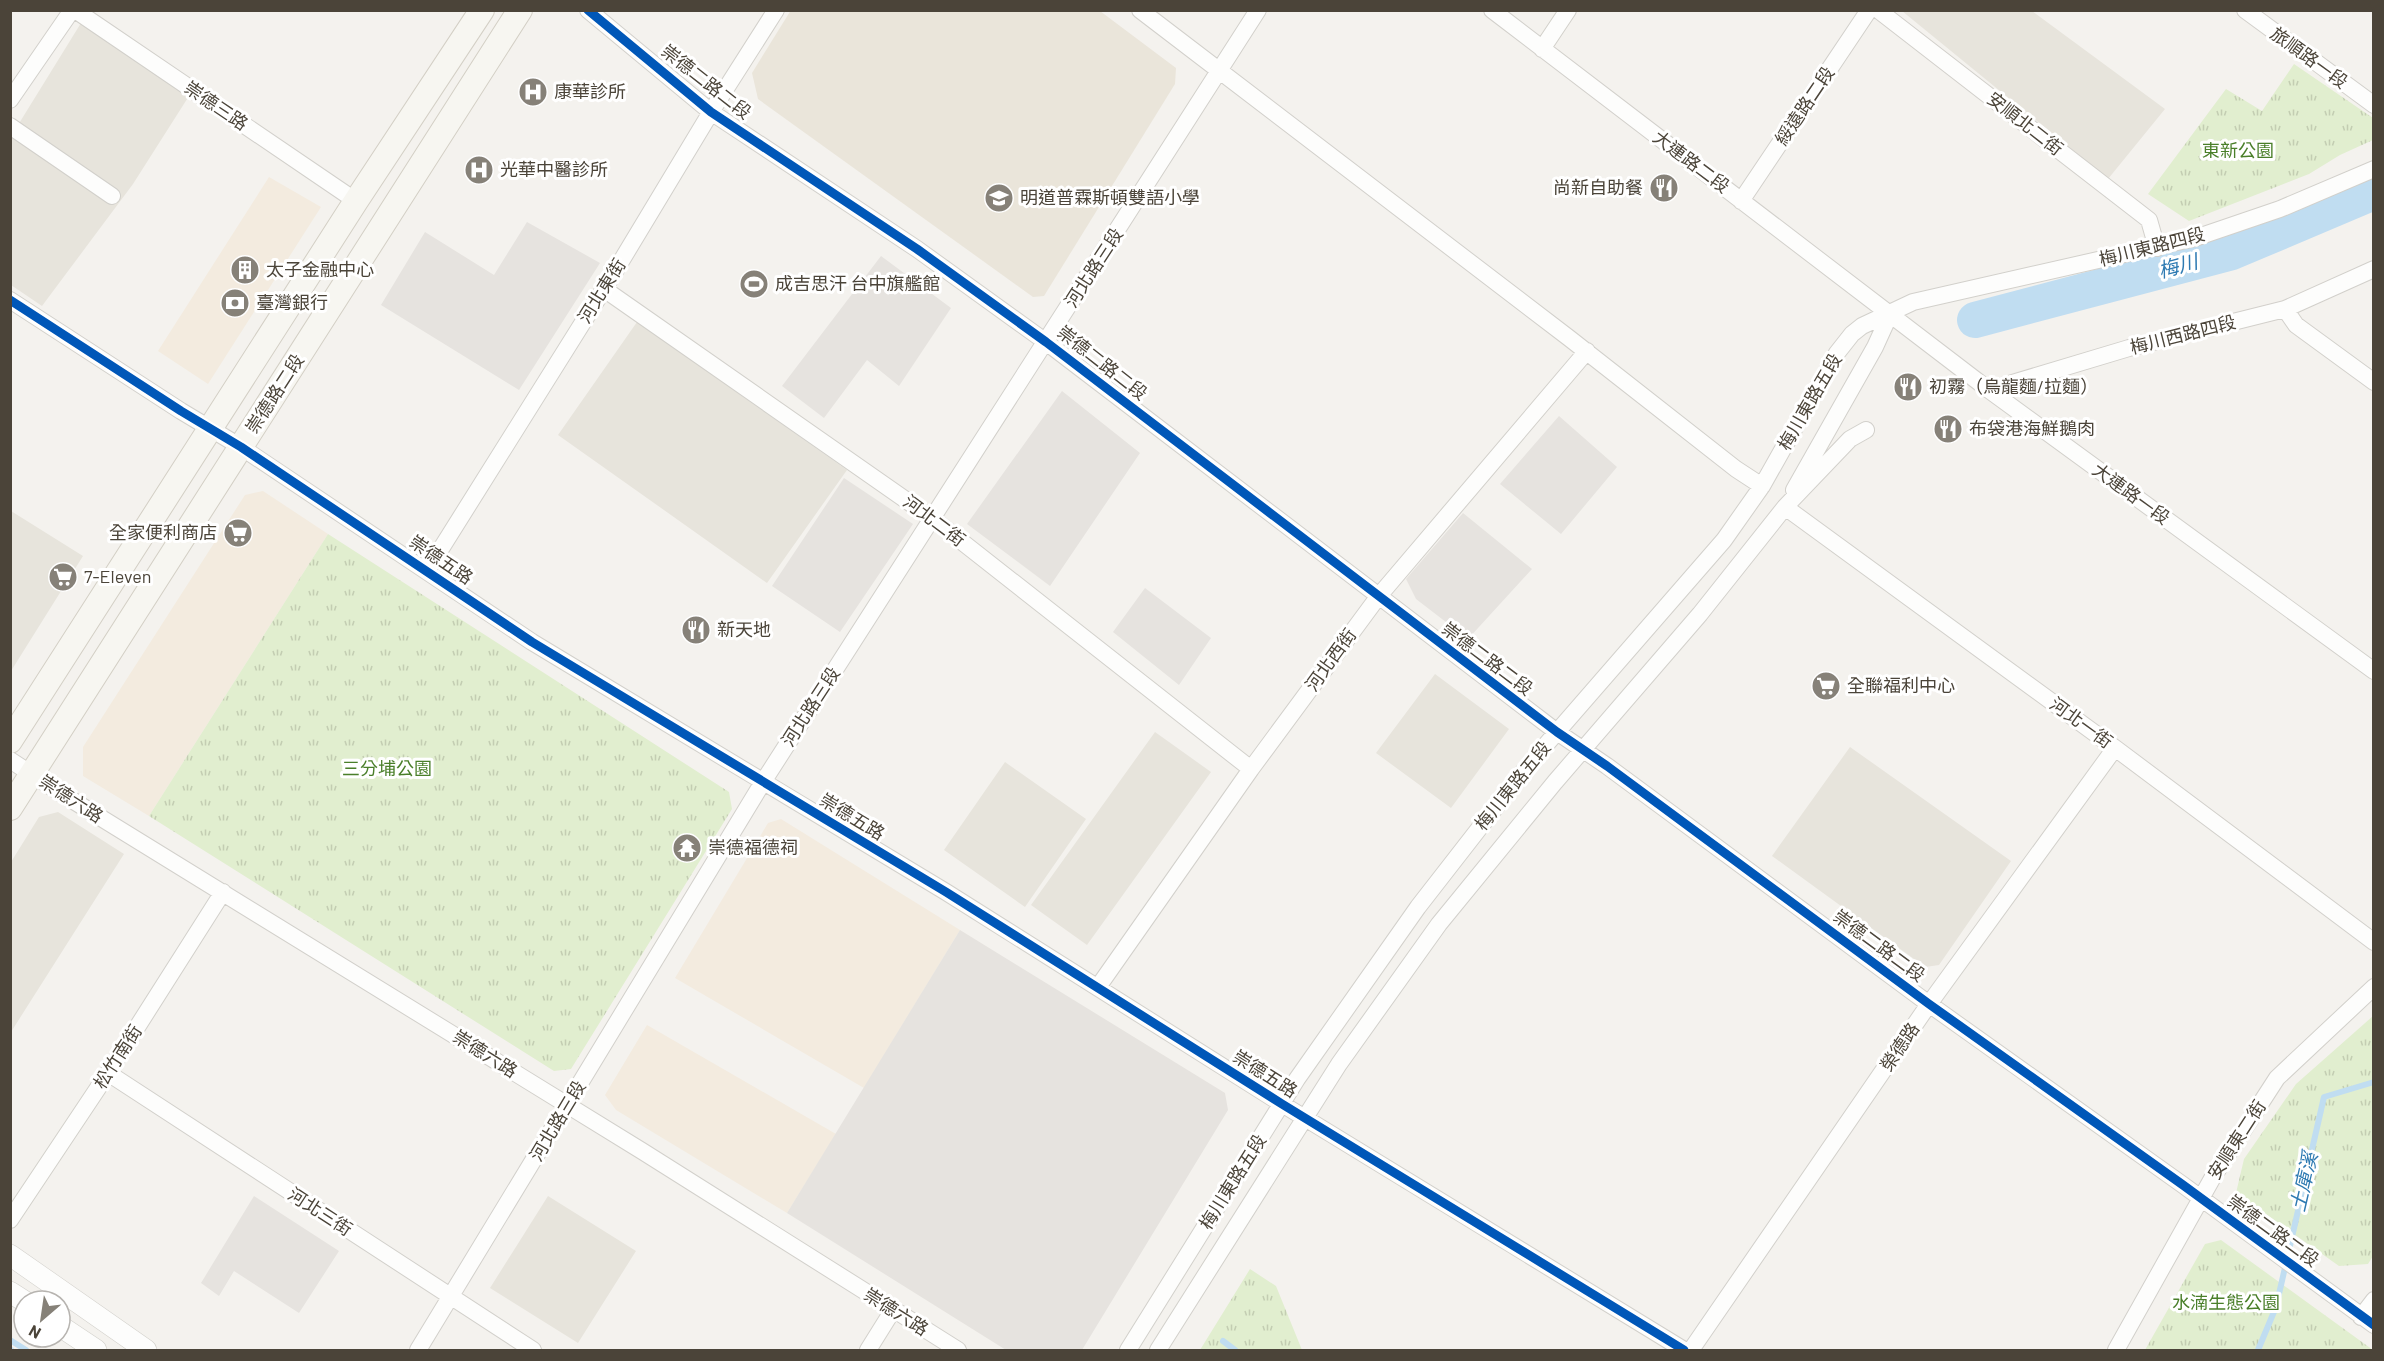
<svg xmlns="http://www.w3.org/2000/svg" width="2384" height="1361" font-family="Barlow,'Noto Sans TC',sans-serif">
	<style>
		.residential { fill: #e7e4dc }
		.commercial { fill: #f3ebdf }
		.education { fill: #eae5da }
		.grass { fill: url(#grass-tufts) }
		.parking { fill: #e6e3df }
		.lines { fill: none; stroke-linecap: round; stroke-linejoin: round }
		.stream { stroke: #c0ddf1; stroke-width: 6 }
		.river { stroke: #c0ddf1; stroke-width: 36 }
		.minor-casing { stroke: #d2d0cb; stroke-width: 18 }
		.tertiary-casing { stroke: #d2d0cb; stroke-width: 22 }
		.secondary-casing { stroke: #d3cfc5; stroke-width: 26 }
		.minor { stroke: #fdfdfc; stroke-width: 16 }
		.tertiary { stroke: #fdfdfc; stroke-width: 21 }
		.secondary { stroke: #f7f6f1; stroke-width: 24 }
		.cycleway-casing { stroke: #fff; stroke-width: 13 }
		.cycleway { stroke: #0057b8; stroke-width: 9 }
		.labels { text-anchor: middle; stroke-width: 6; stroke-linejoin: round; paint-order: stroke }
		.street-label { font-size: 18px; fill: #4b4439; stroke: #fff }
		.poi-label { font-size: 18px; fill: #4b4439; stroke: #fff; text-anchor: start }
		.park-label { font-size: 18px; fill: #4a7f2a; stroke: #fff }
		.water-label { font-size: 20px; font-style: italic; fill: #2e7ab2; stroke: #fff }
	</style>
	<defs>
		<pattern id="grass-tufts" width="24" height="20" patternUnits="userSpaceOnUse" patternTransform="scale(1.5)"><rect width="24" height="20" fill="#e1eecf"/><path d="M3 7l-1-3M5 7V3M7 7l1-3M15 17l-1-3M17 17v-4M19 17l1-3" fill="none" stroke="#c3cdb2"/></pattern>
	</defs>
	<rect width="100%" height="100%" fill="#f4f2ee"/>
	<path class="residential" d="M1902,11H2032L2165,109L2108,179Z
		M81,23L189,96L133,184L42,306L11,285L10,138Z
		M637,322L847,470L767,583L558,435Z
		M11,511L83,556L11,671Z
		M1435,674L1509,729L1451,808L1376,753Z
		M1155,732L1211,772L1087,945L1031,905Z
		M1850,747L2011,861L1939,965L1925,967L1772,856Z
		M1005,762L1086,819L1025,907L944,850Z
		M58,812L124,854L11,1032V862L39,817Z
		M548,1196L636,1251L578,1343L490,1288Z"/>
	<path class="commercial" d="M269,177L321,207L208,384L158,351Z
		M263,491L328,534L149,816L83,776V747L245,495Z
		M781,819L960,930L864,1088L675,978L768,823Z
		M647,1025L836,1134L787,1213L616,1110L605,1095Z"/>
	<path class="education" d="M791,10L1100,11L1176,68L1175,84L1044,296L1033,297L758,99L752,73Z"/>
	<path class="grass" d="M2294,64L2373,118V140L2340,155L2309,174L2189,221L2148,194L2226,89L2262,111Z
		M328,534L729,792L732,809L571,1069L554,1071L149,816Z
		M2373,1016V1256L2368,1264L2339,1266L2236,1193L2244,1159L2296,1084Z
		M2221,1240L2373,1350H2145L2205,1244Z
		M1250,1269L1276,1286L1302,1350H1200Z"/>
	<path class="parking" d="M527,222L600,263L519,390L381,305L425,232L494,275Z
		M881,256L951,308L899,386L867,360L824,418L782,386Z
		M1062,391L1140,453L1050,586L967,524Z
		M1559,416L1617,467L1561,534L1500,484Z
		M844,478L913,524L840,632L772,586Z
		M1463,513L1532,569L1468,639L1416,599L1406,579Z
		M1145,588L1211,638L1179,685L1113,632Z
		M960,930L1225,1093L1228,1110L1082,1350H1006L787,1213Z
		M254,1196L339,1251L299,1313L234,1271L219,1296L201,1283Z"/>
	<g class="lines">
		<path class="stream" d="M10,1340L26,1350
			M1223,1341L1235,1350
			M10,1350H11
			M2258,1350L2276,1307L2324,1097L2374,1082"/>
		<path class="river" d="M1975,320L2232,252L2374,192"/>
		<g class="minor-casing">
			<path id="minor" d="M75,10L356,201
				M588,10L711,112L917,249L1046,342L1557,732L1607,766L1929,1004L2183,1185L2374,1325
				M1140,10L1569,338L1736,469L1762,486
				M1492,10L1989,390L2374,671
				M1878,10L2149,220L2157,248
				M2245,10L2374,105
				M1542,49L1568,10
				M10,100L72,10
				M10,126L112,196
				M1741,201L1869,10
				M604,289L933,519L1251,769
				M10,300L181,411L241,447L532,642L946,892L1282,1104L1684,1350
				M2285,309L2296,325L2374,382
				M1989,390L2129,348L2285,309L2374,269
				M1794,490L1875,347L1890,314
				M1785,507L2115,748L2374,942
				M427,571L617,268L711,112L776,10
				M10,760L59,792L642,1151L958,1350
				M1098,987L1251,769L1378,597L1587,351
				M108,1073L533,1350
				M10,1220L108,1073L223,892
				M2361,1317L2374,1300
				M418,1350L763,782L1258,10
				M868,1350L893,1310
				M1128,1350L1297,1079L1418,907L1530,763L1724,540L1762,486L1837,353L1852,334L1862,326L1913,302L2195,238L2280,209L2374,169
				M1158,1350L1339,1064L1439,924L1555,782L1700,614L1785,507L1850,439L1866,430
				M1691,1350L1929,1004L2115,748
				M2116,1350L2213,1177L2277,1078L2374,987"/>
		</g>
		<g class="tertiary-casing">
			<path id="tertiary" d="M10,1255L146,1350
				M10,1292L24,1301
				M60,1326L96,1350"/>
		</g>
		<g class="secondary-casing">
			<path id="secondary" d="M10,741L356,201L482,10
				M10,808L520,10"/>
		</g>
		<use href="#minor" class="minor"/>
		<use href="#tertiary" class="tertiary"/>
		<use href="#secondary" class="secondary"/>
		<g class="cycleway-casing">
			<path id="cycleway" d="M588,10L711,112L917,249L1046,342L1557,732L1607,766L1929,1004L2183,1185L2374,1325
				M10,300L181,411L241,447L532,642L946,892L1282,1104L1684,1350"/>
		</g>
		<use href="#cycleway" class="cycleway"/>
	</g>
	<defs>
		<g id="hospital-disc" transform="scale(1.5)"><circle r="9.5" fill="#868178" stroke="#fff"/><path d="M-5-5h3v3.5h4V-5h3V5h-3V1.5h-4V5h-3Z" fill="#fff"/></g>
		<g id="restaurant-disc" transform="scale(1.5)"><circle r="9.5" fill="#868178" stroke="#fff"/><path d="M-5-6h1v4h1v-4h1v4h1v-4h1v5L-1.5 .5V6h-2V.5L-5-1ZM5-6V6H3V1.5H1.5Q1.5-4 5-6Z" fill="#fff"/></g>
		<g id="school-disc" transform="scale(1.5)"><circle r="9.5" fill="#868178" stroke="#fff"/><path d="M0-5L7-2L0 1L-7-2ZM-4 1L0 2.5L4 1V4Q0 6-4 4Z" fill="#fff"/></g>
		<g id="building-disc" transform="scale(1.5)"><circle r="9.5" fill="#868178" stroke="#fff"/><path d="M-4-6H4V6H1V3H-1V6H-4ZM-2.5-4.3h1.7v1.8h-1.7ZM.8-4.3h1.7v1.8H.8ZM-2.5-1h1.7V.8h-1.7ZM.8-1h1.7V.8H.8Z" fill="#fff"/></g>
		<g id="stadium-disc" transform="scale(1.5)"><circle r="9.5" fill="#868178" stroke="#fff"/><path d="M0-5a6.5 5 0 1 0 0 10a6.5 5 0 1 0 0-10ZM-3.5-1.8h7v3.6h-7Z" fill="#fff"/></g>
		<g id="bank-disc" transform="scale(1.5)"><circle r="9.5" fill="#868178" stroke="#fff"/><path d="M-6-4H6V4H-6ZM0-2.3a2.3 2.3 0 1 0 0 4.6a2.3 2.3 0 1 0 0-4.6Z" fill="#fff"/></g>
		<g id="supermarket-disc" transform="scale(1.5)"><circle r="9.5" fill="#868178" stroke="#fff"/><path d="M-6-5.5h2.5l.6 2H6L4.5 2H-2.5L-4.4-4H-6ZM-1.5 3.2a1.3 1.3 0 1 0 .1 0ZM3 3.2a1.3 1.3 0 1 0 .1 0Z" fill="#fff"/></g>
		<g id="temple-disc" transform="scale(1.5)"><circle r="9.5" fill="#868178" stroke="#fff"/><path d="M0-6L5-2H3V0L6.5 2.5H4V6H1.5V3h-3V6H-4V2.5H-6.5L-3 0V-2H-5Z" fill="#fff"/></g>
	</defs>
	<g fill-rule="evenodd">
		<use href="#hospital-disc" x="533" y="92"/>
		<use href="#hospital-disc" x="479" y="170"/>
		<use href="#restaurant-disc" x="1664" y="188"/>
		<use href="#school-disc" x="999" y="198"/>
		<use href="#building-disc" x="245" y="270"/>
		<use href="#stadium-disc" x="754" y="284"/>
		<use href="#bank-disc" x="235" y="303"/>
		<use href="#restaurant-disc" x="1908" y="387"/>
		<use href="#restaurant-disc" x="1948" y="429"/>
		<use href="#supermarket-disc" x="238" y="533"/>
		<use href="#supermarket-disc" x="63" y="577"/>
		<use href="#restaurant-disc" x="696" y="630"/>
		<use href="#supermarket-disc" x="1826" y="686"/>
		<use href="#temple-disc" x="687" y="848"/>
	</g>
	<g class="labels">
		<g class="street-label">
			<text transform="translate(2309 58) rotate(36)" y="6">旅順路一段</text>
			<text transform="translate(706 82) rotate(38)" y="6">崇德二路二段</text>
			<text transform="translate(216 106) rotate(34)" y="6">崇德三路</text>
			<text transform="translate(1805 106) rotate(-56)" y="6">綏遠路二段</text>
			<text transform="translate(2025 124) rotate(38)" y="6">安順北二街</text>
			<text transform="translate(1691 162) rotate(37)" y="6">大連路二段</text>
			<text transform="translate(2152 247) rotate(-14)" y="6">梅川東路四段</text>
			<text transform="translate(1094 268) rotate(-57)" y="6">河北路三段</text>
			<text transform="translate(602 291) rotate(-58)" y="6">河北東街</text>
			<text transform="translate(2183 335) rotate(-14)" y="6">梅川西路四段</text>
			<text transform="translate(1102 363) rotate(38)" y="6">崇德二路二段</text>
			<text transform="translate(275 394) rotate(-57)" y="6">崇德路二段</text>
			<text transform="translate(1810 402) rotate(-60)" y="6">梅川東路五段</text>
			<text transform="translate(2131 494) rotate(36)" y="6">大連路一段</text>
			<text transform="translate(934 521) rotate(37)" y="6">河北二街</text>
			<text transform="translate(441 560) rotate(34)" y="6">崇德五路</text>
			<text transform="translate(1487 659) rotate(37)" y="6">崇德二路二段</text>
			<text transform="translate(1331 660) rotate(-54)" y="6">河北西街</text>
			<text transform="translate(811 707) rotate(-57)" y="6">河北路三段</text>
			<text transform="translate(2081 723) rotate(36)" y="6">河北一街</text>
			<text transform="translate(1513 786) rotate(-51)" y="6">梅川東路五段</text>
			<text transform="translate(71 799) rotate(33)" y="6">崇德六路</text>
			<text transform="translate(852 817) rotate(31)" y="6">崇德五路</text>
			<text transform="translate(1879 946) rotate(36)" y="6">崇德二路二段</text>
			<text transform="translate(1900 1047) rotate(-56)" y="6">榮德路</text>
			<text transform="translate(485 1054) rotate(32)" y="6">崇德六路</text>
			<text transform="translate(118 1057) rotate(-57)" y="6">松竹南街</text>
			<text transform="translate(1265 1074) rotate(32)" y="6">崇德五路</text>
			<text transform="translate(558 1121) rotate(-59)" y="6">河北路三段</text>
			<text transform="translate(2237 1140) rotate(-57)" y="6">安順東二街</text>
			<text transform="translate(1233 1182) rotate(-58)" y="6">梅川東路五段</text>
			<text transform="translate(320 1212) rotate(33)" y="6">河北三街</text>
			<text transform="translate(2273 1231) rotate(36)" y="6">崇德二路二段</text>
			<text transform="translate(896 1312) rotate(32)" y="6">崇德六路</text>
		</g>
		<g class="poi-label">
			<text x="554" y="98">康華診所</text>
			<text x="500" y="176">光華中醫診所</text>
			<text x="1643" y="194" text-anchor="end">尚新自助餐</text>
			<text x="1020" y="204">明道普霖斯頓雙語小學</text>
			<text x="266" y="276">太子金融中心</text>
			<text x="775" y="290">成吉思汗 台中旗艦館</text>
			<text x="256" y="309">臺灣銀行</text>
			<text x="1929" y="393">初霧（烏龍麵/拉麵）</text>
			<text x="1969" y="435">布袋港海鮮鵝肉</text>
			<text x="217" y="539" text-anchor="end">全家便利商店</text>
			<text x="84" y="583">7-Eleven</text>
			<text x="717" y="636">新天地</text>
			<text x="1847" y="692">全聯福利中心</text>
			<text x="708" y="854">崇德福德祠</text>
		</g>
		<g class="park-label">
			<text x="2238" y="157">東新公園</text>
			<text x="387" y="775">三分埔公園</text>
			<text x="2226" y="1309">水湳生態公園</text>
		</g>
		<g class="water-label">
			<text transform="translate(2178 266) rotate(-15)" y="7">梅川</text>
			<text transform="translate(2304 1182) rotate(-77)" y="7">土庫溪</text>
		</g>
	</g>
	<rect width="2384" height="1361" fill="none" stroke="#4b4439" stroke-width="24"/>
	<g transform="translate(42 1319) rotate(209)"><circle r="28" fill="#ffffff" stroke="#b7b4b0" stroke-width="1.5"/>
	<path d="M0-4.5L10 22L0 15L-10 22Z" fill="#868178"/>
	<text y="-9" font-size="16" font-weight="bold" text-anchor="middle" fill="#4b4439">N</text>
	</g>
</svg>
